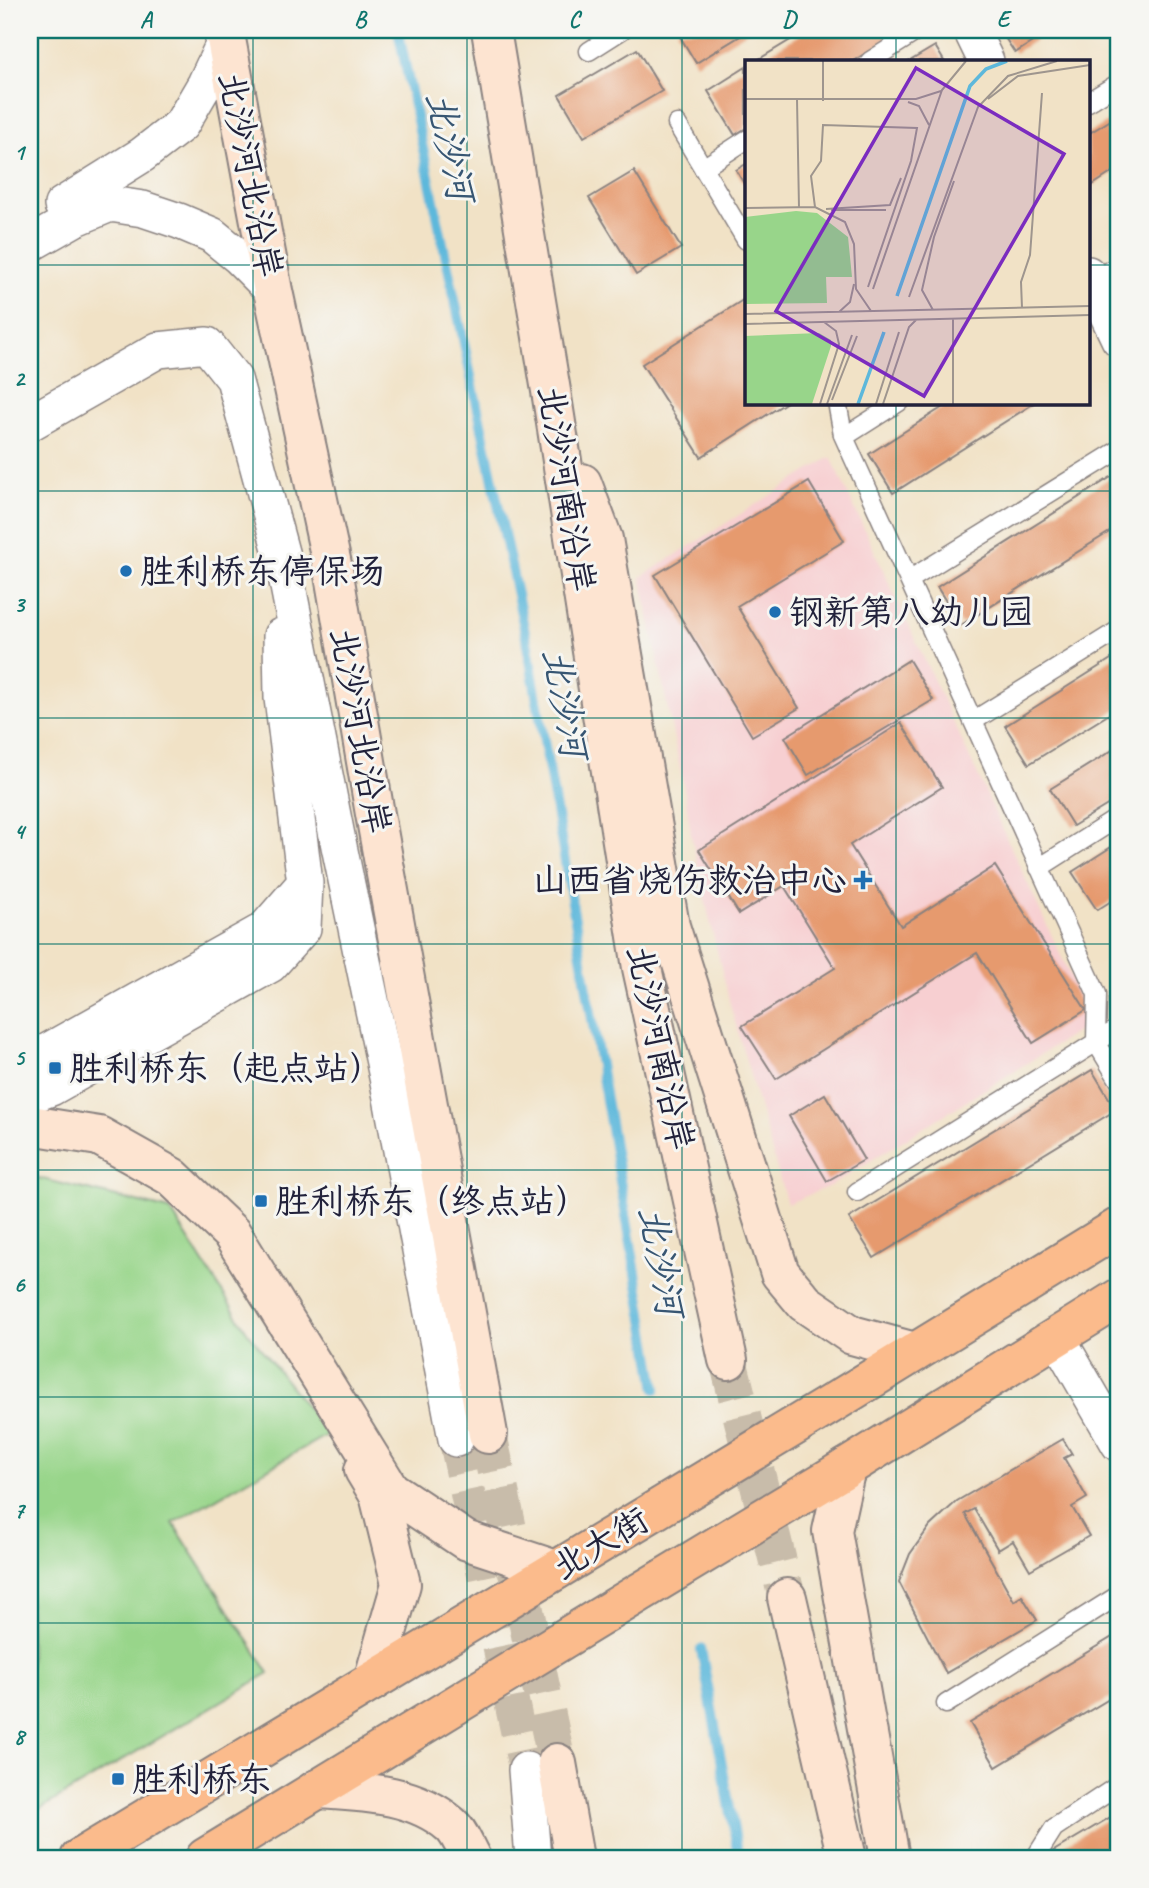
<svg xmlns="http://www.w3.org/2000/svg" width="1149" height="1888" font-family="Caveat,'LXGW WenKai TC',sans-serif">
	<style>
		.built { fill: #f7cfd1 }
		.green { fill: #98d58a; stroke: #5d7c62; stroke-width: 2 }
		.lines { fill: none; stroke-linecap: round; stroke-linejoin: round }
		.stream { stroke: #5db8db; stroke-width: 10 }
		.building { fill: #e69a6e }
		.street-tunnel { stroke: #c8bcaa; stroke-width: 35; stroke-dasharray: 35 18; stroke-linecap: butt }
		.secondary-tunnel { stroke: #c8bcaa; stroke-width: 38; stroke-dasharray: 38 19; stroke-linecap: butt }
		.lane-casing { stroke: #8a8280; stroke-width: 21 }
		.street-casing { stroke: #8a8280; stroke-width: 38 }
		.secondary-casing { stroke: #8a8280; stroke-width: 42 }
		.primary-casing { stroke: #8a8280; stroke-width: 42 }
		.lane { stroke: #fff; stroke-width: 18 }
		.street { stroke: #fff; stroke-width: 35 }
		.secondary { stroke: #fde4d1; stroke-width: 38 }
		.primary { stroke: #fbbb8c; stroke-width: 38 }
		.grid { fill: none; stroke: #0f766e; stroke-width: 2; stroke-opacity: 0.55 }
		.poi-dot { fill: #1f6fb2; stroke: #f6f6f2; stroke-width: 2.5 }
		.labels { text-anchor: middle; stroke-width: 6; stroke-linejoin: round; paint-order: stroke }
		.street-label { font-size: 35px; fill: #22223b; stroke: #f6f6f2 }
		.poi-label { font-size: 35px; fill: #22223b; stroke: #f6f6f2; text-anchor: start }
		.water-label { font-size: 37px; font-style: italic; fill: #375673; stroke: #f6f6f2 }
		.inset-river { fill: none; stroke: #5db8db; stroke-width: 3.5 }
		.inset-road { fill: none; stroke: #9e958e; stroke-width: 2 }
		.view { fill: #7b2cbf; fill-opacity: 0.15; stroke: #7b2cbf; stroke-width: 3.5 }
		.inset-edge { fill: none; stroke: #22223b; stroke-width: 3.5 }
		.neatline { fill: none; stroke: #0f766e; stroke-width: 2.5 }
		.grid-label { font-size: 23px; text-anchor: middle; font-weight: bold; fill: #0f766e }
	</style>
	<rect width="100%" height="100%" fill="#f6f6f2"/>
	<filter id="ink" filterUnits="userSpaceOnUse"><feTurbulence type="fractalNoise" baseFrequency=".0143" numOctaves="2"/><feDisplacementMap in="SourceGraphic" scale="14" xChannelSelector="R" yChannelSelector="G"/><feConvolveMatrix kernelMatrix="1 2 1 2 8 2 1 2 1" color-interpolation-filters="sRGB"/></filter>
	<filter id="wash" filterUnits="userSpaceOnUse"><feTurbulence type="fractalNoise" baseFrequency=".00686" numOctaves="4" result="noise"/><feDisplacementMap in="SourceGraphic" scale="28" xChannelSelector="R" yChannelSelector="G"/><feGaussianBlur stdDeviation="1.57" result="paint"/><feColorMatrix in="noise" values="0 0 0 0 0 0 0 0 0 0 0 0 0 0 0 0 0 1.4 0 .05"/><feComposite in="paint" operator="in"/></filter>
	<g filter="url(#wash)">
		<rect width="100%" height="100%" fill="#f1e2c6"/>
		<path class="built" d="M831,457L1086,1010L1085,1027L830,1186L787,1204L731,1008L711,926L691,835L685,793L641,577Z"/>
		<path class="green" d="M30,1176L170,1210L247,1331L328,1434L173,1523L269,1673L30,1815Z"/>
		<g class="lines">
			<path class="stream" d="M398,30L527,642L656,1389
				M701,1649L739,1858"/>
		</g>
		<g id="blocks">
			<path class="building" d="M676,30H750L696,63Z
				M807,30H903L853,61H756Z
				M1000,30H1051L1015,53Z
				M935,46L944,61H910Z
				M637,49L662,91L584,137L559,95Z
				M746,67V128L735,135L708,91Z
				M1119,115V168L1088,188V134Z
				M746,164V187L736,170Z
				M634,171L681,248L636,275L589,198Z
				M746,298V402H787L701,457L642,364Z
				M951,402H1036L893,493L869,454Z
				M1119,472V526L961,625L937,587Z
				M809,482L844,541L737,606L799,708L752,736L655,575Z
				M1119,654V708L1029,764L1005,726Z
				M909,660L933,700L808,775L785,737Z
				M901,723L942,787L850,845L901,926L995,866L1086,1010L1033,1043L977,953L776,1079L742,1026L835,968L784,886L739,914L699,850Z
				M1119,746V798L1073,826L1050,789Z
				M1119,842V896L1097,910L1072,872Z
				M1092,1070L1116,1110L874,1258L849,1218Z
				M825,1094L864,1160L827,1181L789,1116Z
				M1063,1439L1072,1454L1064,1458L1087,1498L1072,1507L1089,1536L1030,1570L1013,1541L998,1550L974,1509L965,1514L1014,1601L1022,1596L1037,1620L946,1673L899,1582L910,1554L930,1526L957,1501Z
				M1119,1633V1693L996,1767L970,1723Z
				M1119,1812V1858H1049L1047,1855Z"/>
		</g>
	</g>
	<g filter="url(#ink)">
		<use href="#blocks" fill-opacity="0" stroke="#8a8280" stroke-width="2"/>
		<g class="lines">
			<path class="street-tunnel" d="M456,1439L526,1770"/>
			<path class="secondary-tunnel" d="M728,1360L787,1598
				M488,1434L557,1763"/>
			<g class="lane-casing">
				<path id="lane" d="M589,51L622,30
					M870,61L919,30
					M1088,102L1119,83
					M677,124L746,240
					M703,168L746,140
					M1088,284L1119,265
					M837,402L843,435L1097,994L1096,1042L1119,1080
					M844,437L899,402
					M909,580L1119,450
					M973,721L1119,630
					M1039,868L1119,817
					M857,1192L1119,1028
					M946,1704L1119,1595
					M1035,1858L1054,1828L1119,1785"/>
			</g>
			<g class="street-casing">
				<path id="street" d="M971,30L986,61
					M62,205L142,155L181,125L205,84L226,39
					M30,244L74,219L110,204L143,209L179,221L212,235L239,257L273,291
					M1088,274L1119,339
					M30,423L158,350L207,345L234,379L282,556L339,846L388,1082L456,1439
					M30,1061L264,930L305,883L282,698L281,636
					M30,1096L51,1088L270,965L303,928L305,883
					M1057,1337L1119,1444
					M526,1770L533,1858"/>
			</g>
			<g class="secondary-casing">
				<path id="secondary" d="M226,30V39L273,291L333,569L375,814L488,1434
					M491,30L551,391L642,968L728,1360
					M582,483L603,539L670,926L780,1273L805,1303L852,1335L915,1352
					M30,1125L99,1136L172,1177L232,1234L390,1490L465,1540L556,1570
					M846,1468L832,1531L890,1858
					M364,1470L379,1495L401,1584L373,1681
					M787,1598L847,1858
					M557,1763L574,1858
					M317,1789C364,1792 414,1793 451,1825C460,1833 465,1848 471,1858"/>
			</g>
			<g class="primary-casing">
				<path id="primary" d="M80,1858L826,1407L1119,1227
					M205,1858L639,1593L846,1468L1119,1298"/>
			</g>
			<use href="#lane" class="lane"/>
			<use href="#street" class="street"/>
			<use href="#secondary" class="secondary"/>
			<use href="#primary" class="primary"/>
		</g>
	</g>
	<path class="grid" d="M253,30V1858M467,30V1858M682,30V1858M896,30V61M30,265H746M1088,265H1119M896,402V1858M30,491H1119M30,718H1119M30,944H1119M30,1170H1119M30,1397H1119M30,1623H1119"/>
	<g class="poi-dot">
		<circle cx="126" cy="571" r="7"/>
		<circle cx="775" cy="612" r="7"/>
		<path d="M859.5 869.5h7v7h7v7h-7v7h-7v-7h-7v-7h7z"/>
		<rect x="48" y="1061" width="14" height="14" rx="3.5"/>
		<rect x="254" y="1194" width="14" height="14" rx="3.5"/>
		<rect x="111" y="1772" width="14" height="14" rx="3.5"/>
	</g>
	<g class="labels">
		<g class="street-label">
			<text transform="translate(251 175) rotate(79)" y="12">北沙河北沿岸</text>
			<text transform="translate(567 489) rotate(81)" y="12">北沙河南沿岸</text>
			<text transform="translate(361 731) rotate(80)" y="12">北沙河北沿岸</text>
			<text transform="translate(661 1048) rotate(78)" y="12">北沙河南沿岸</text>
			<text transform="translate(600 1543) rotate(-31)" y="12">北大街</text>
		</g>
		<g class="poi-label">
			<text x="140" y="583">胜利桥东停保场</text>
			<text x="789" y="624">钢新第八幼儿园</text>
			<text x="847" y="892" text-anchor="end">山西省烧伤救治中心</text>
			<text x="69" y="1080">胜利桥东（起点站）</text>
			<text x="275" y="1213">胜利桥东（终点站）</text>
			<text x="132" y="1791">胜利桥东</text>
		</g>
		<g class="water-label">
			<text transform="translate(451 146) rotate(78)" y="13">北沙河</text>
			<text transform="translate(566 703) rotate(80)" y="13">北沙河</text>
			<text transform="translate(662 1261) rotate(80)" y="13">北沙河</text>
		</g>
	</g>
	<g transform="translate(745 60)">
		<rect width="345" height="345" fill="#f1e2c6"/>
		<path d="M51,151L72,153L103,177L107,217H81L82,243L0,244V157ZM74,273L86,280V286L67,344H0V276Z" fill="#98d58a"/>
		<path class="inset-river" d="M152,236L225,26L241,9L262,1M113,344L139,272"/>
		<path class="inset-road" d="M78,1V41M0,39H171L196,31M52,39L54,148M243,39L273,16L345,5M163,42L174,46L184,65M70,147L66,116L76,101L78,65L172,68L166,101L123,227M0,148L70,147L100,162L109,184L111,229L126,251M81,149L145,145L156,118M86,150H141M128,229L197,30L221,1M164,237L233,47L263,16L312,1M277,248L276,222L285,195L297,33M188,250L177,230L189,177L209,121M94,252L105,242L109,224M0,254L345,246M208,259V344M0,264L345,255M87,340L112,276M75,344L94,284L91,271L79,262M82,344L107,275M131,344L154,272M138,344L164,267L171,260"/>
		<path class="view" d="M171,8L319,94L179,336L31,251Z"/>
		<rect width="345" height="345" class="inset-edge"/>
	</g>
	<rect width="1149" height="1888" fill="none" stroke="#f6f6f2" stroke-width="77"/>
	<rect x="38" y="38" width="1072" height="1812" class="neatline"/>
	<g class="grid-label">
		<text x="146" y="27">A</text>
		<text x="360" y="27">B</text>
		<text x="574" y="27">C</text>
		<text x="789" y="27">D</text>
		<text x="1003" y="27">E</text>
		<text x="19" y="160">1</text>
		<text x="19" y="386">2</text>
		<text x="19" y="612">3</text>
		<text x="19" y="839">4</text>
		<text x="19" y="1065">5</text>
		<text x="19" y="1292">6</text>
		<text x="19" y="1518">7</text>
		<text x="19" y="1744">8</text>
	</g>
</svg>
